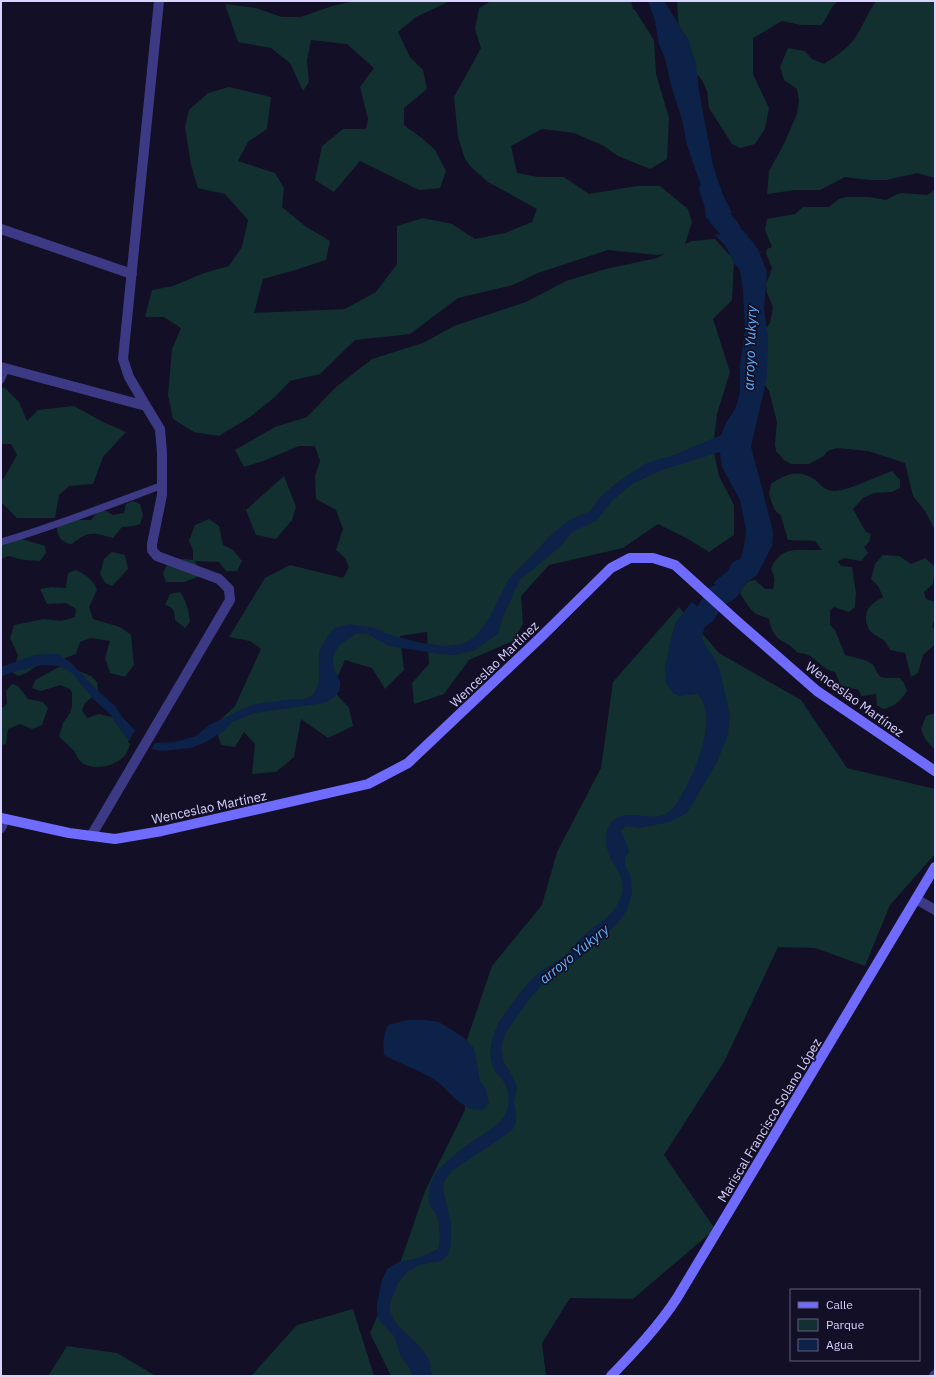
<svg xmlns="http://www.w3.org/2000/svg" width="936" height="1377" font-family="'IBM Plex Sans',sans-serif">
	<style>
		.green { fill: #12302f }
		.water { fill: #0c2248 }
		.pier { fill: #130f26 }
		.lines { fill: none; stroke-linecap: round; stroke-linejoin: round }
		.river { stroke: #0c2248; stroke-width: 21 }
		.service { stroke: #3d3a85; stroke-width: 7 }
		.minor { stroke: #3d3a85; stroke-width: 10 }
		.secondary { stroke: #6f6bff; stroke-width: 10 }
		.labels { text-anchor: middle; stroke-width: 3.5; stroke-linejoin: round; paint-order: stroke }
		.street-label { font-size: 13px; fill: #d9d4ff; stroke: #130f26 }
		.water-label { font-size: 14px; font-style: italic; fill: #62b6ff; stroke: #130f26 }
	</style>
	<rect width="100%" height="100%" fill="#130f26"/>
	<path class="green" d="M354,1H450L416,17L398,32L410,57L423,70L427,89L404,108V125L423,139L435,150L446,171L440,188L419,190L360,161L334,192L315,180L322,146L343,129H366L368,119L360,87L374,68L347,44L311,40L307,61L309,82L303,91L290,63L271,48L238,42L225,4L256,8L282,17H301L332,6Z
		M491,1H631L633,9L635,10L654,40L656,74L669,118L667,159L650,169L618,156L604,146L574,133L542,129L511,146L517,173L538,177H564L589,194L637,186H660L688,209L692,222L685,244L692,241L715,239L734,260L732,300L713,319L730,372L717,414L713,448L719,476L734,505V535L709,552L688,539L658,524L623,548L549,565L521,596L523,624L513,641L469,660L444,694L414,704L412,683L429,664L427,632L400,636L404,670L385,689L372,668L345,660L332,689L349,708L353,726L328,738L301,719L294,757L276,772L252,774L255,744L244,732L235,747L221,745L215,725L235,706L261,649L250,641L229,637L265,578L290,565L343,578L349,567L345,558L336,550L343,529L336,510L316,499L315,476L320,461L315,446H299L263,461L244,467L235,450L275,427L307,417L336,387L372,359L423,343L454,326L526,302L566,281L606,269L657,258L665,254L657,255L608,250L538,273L513,285L458,298L410,334L355,340L320,374L290,381L275,397L250,417L219,436L194,432L173,419L168,395L172,349L181,328L164,317H145L152,290L173,286L204,273L229,266L242,247L248,220L225,194L198,188L191,165L185,127L189,110L208,93L229,87L271,97L267,129L248,142L238,161L275,173L284,188L282,207L305,226L330,241L326,260L292,271L263,279L254,313L345,309L376,292L397,264V226L423,218L452,224L475,239L505,233L532,222L537,209L488,182L471,167L465,159L458,137L454,97L481,48L475,29L479,8Z
		M677,1H838L833,6L822,25H801L782,21L753,38V74L769,108L765,129L755,144L740,148L732,144L709,108L707,91L702,80L685,61L679,32Z
		M876,1H935V178L917,173L887,180H869L845,177L820,190H795L767,194L769,171L784,144L797,114L799,101L797,89L784,80L780,67L788,48L805,51L812,59L824,64C836,56 849,48 857,35C864,24 868,12 876,1Z
		M935,190V530L925,511L913,496L905,463L868,451L837,448L828,451L822,457L809,464H791L784,460L776,451L775,444L777,422L769,391L761,379L762,334L770,323L773,307L767,293L766,283L769,277L772,268L766,253L767,249L772,247L765,230L767,219L795,214L803,207H829L839,199L846,197H869L886,200L897,194L902,193L927,195Z
		M4,387L19,402L27,421L38,410L74,406L105,423L126,432L103,457L93,484L69,486L59,495L55,518H17L1,502V480L4,478L17,455L11,444H1V388Z
		M892,471L900,480V488L892,492L874,493L863,498L853,509L866,532L871,534L869,542L864,547L868,553L861,561L845,558L838,561L841,566L852,567L856,593L855,607L849,612L834,607L830,611V625L835,630L845,655C853,658 864,658 872,664C876,668 876,674 881,677C886,679 895,677 900,678L904,683L907,691C899,702 897,705 884,709L877,706L876,694L861,696L859,690C853,688 844,688 840,684C838,681 837,675 835,672C819,669 816,653 798,653C783,636 775,646 769,619C765,617 761,616 756,614C752,612 742,597 740,593C743,585 747,581 755,580L765,589H773C775,581 775,577 771,569C781,544 801,551 822,550L815,541L788,540L781,516L774,509L769,494L771,484C786,474 797,469 814,479C822,485 823,490 834,491C844,492 881,475 892,471Z
		M284,476L296,507L292,520L276,539L256,535L246,510Z
		M133,501L140,504L143,515L140,524L133,526L122,527L113,538C93,533 89,530 72,544C62,543 57,537 57,527L74,520H91L99,510L106,511L113,515L124,513L126,504Z
		M209,519L219,526L223,545L233,550L242,561L237,571H226L219,562L194,561L199,567L198,577L184,582H166L163,573L169,560L185,559L193,560V550L189,541L195,525Z
		M19,538L45,546L46,553L40,561L24,560L8,556L1,559V545Z
		M112,552L125,555L128,569L112,586L105,583L100,574L104,559Z
		M883,555L899,556L911,564L925,558L935,567L933,584L924,592L926,599L935,602V619L932,626L935,631L934,645L923,655L918,673L911,677L905,653L890,650C883,636 883,641 872,633C866,628 864,616 868,609C871,604 878,600 883,597L878,586L871,579L875,564Z
		M76,570C86,575 93,579 97,590L89,607L93,619L120,627L131,635L134,665L125,677L110,673L105,658L110,641L91,638L80,642L76,654L60,660L37,666L26,673L18,676L13,673L18,655L10,638L14,625L44,619L61,621L75,617L76,609L66,603L47,604L40,589L51,587L66,588L68,573Z
		M180,592C186,600 189,612 190,622L185,628L175,620C175,612 174,607 165,605L170,594Z
		M679,607L719,653L801,700L847,768L935,789V854L890,905L865,966L815,948L778,947L725,1060L664,1155L715,1229L633,1299L570,1298L542,1343L546,1376H391L370,1333L398,1269L425,1191L465,1110V1045L492,966L542,905L557,852L601,768L613,682Z
		M59,667H70L91,676L97,682L98,692L85,703L82,710L87,718L99,714L116,718L131,743C129,746 128,751 126,754C118,766 92,772 81,762C77,758 76,752 72,749C68,744 63,742 59,736L63,723L70,713L72,706V693L70,689L60,685L41,691L32,688L35,680Z
		M12,684L18,686L28,699L43,702L48,708L42,725L32,729L20,724L8,729L6,744L1,745V707H4L7,703L6,691Z
		M935,713V750L925,739L921,729L926,716Z
		M353,1309L374,1376H251L297,1325Z
		M67,1346L117,1353L156,1376H48Z"/>
	<path class="water" d="M648,1H664L688,39L696,64L699,91L713,165L721,191L732,213L706,219L703,192L687,145L682,120L671,85L665,58L659,45L655,21Z
		M743,230L758,249L767,272L764,309L768,336L767,377L751,447L762,488L773,532L772,546L757,575L729,596L713,583L740,561L744,546L746,530L740,500L722,467L720,452L662,470L632,484L612,501L597,520L572,532L562,545L521,579L515,590L502,620L498,634L473,651L454,655L440,654L389,646L368,634L357,633C350,638 339,644 335,652C329,667 337,670 340,682C342,693 333,700 324,703L255,713L232,722L224,731L206,742L191,748L162,751L151,749L155,743L175,742L196,736L209,725L251,705L285,700L305,699L314,694L319,682V652L327,637L335,628L349,624L374,628L393,636L422,643L444,646L462,644L475,637L489,618L508,580L551,535L568,521L590,511L602,495L622,479L649,462L672,456L721,435L726,423L736,407L740,392V365L745,330L743,290L740,271L726,246L715,235Z
		M693,600L710,615L705,624L702,639L707,648L715,659L720,671L730,715L728,735L717,762L687,813L670,822L639,828L627,826L620,830C623,839 628,841 629,852L625,857V866L631,877L632,892L627,910L618,923L579,959L546,980L527,1002L505,1034L501,1048L504,1063L512,1075L517,1087L514,1103L516,1112V1122L513,1129L500,1139L453,1170L445,1180L443,1189L451,1223V1245L448,1255L441,1261L419,1265L408,1271L398,1283L389,1306L391,1314L397,1325L415,1341L429,1359L432,1376H413L409,1367L401,1357L394,1336L380,1321L377,1313V1304L382,1280L387,1269L398,1262L419,1258L438,1249C441,1239 440,1225 436,1214C434,1211 431,1208 430,1205C427,1196 430,1182 435,1174C442,1165 461,1149 470,1143C484,1133 505,1124 508,1106C509,1098 509,1089 504,1082C502,1078 497,1075 495,1071C485,1054 493,1031 503,1016C511,1005 524,986 534,977C544,968 557,962 567,954C573,948 577,941 584,935C594,925 608,920 616,907C635,876 608,869 606,841C606,836 606,831 609,826C622,803 652,825 669,812C676,807 680,797 685,789C698,765 717,718 698,694L679,696L673,693L666,683L665,667L671,638L676,622Z
		M49,654H58L70,662L96,689L115,706L123,718L139,734L132,744L124,735L110,714L93,699L73,674L64,668L58,666L42,665L21,670L1,676V667L35,655Z
		M407,1020H425L439,1022L463,1037L474,1048L480,1081L486,1090L489,1103L483,1110C460,1112 449,1088 432,1078C416,1069 399,1063 384,1055C383,1044 383,1034 388,1025Z"/>
	<path class="pier" d="M692,598H694L711,614L710,618L690,600Z
		M136,729L141,735L134,745L132,746L128,742Z"/>
	<g class="lines">
		<path class="river" d="M710,189L719,217L729,228L743,258
			M688,633L697,620L706,613L716,596C732,592 733,584 740,570"/>
		<path class="service" d="M1,380L6,369
			M1,542C56,526 109,505 163,485"/>
		<path class="minor" d="M1,229L132,274
			M1,367L146,406L160,429L162,453V495L152,544V550L157,556L219,579L229,589L230,600L91,836
			M146,406L129,377L123,359L159,1
			M1,828L5,819
			M916,899L935,910
			M934,1376L935,1375"/>
		<path class="secondary" d="M1,818L69,833L115,839L162,831L368,784L408,763L540,638L611,568L630,558H653L675,565L738,622L817,691L935,771
			M611,1376C635,1351 658,1327 677,1298L935,867"/>
	</g>
	<g class="labels">
		<g class="street-label">
			<text transform="translate(494 664) rotate(-44)" y="5">Wenceslao Martínez</text>
			<text transform="translate(855 699) rotate(36)" y="5">Wenceslao Martínez</text>
			<text transform="translate(209 807) rotate(-12)" y="5">Wenceslao Martínez</text>
			<text transform="translate(769 1120) rotate(-59)" y="5">Mariscal Francisco Solano López</text>
		</g>
		<g class="water-label">
			<text transform="translate(750 348) rotate(-88)" y="5">arroyo Yukyry</text>
			<text transform="translate(574 954) rotate(-39)" y="5">arroyo Yukyry</text>
		</g>
	</g>
	<rect width="936" height="1377" fill="none" stroke="#d9d4ff" stroke-width="4"/>
	<rect x="790" y="1289" width="130" height="72" fill="#130f26" stroke="#625e7d"/>
	<rect x="798" y="1302" width="20" height="6" fill="#6f6bff" stroke="#625e7d"/>
	<text x="826" y="1309" font-size="12" fill="#d9d4ff">Calle</text>
	<rect x="798" y="1319" width="20" height="12" fill="#12302f" stroke="#625e7d"/>
	<text x="826" y="1329" font-size="12" fill="#d9d4ff">Parque</text>
	<rect x="798" y="1339" width="20" height="12" fill="#0c2248" stroke="#625e7d"/>
	<text x="826" y="1349" font-size="12" fill="#d9d4ff">Agua</text>
</svg>
